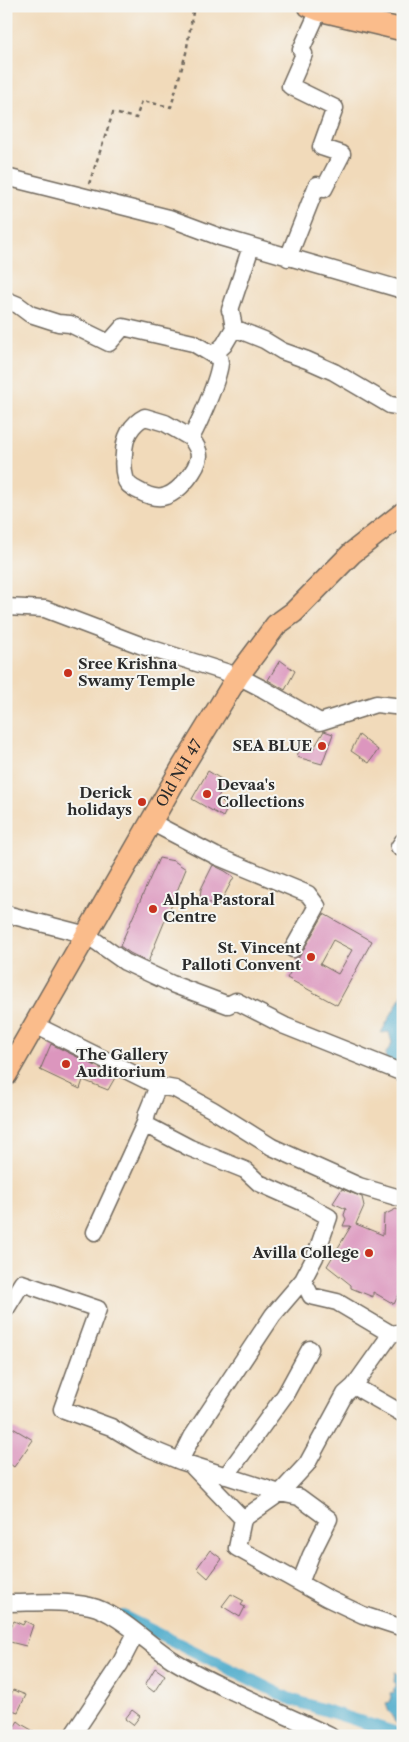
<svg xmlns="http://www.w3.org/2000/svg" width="409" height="1742" font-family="'Libre Caslon Text',serif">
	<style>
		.water { fill: #4caacb; stroke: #3c6a7b }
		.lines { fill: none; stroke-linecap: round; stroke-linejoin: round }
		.canal { stroke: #4caacb; stroke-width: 12 }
		.building { fill: #dc96be; fill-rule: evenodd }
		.minor-casing { stroke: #70685d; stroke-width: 19 }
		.major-casing { stroke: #70685d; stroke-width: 24 }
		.path { stroke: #70685d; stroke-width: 2.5; stroke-dasharray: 4 4; stroke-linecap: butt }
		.minor { stroke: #fff; stroke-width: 16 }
		.major { stroke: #fabc8b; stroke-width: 21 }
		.poi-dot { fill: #c8321e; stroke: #f6f6f2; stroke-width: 2 }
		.labels { text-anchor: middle; stroke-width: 4; stroke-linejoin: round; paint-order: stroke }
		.poi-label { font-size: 15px; font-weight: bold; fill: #2b2b2b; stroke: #f6f6f2; text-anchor: start }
		.street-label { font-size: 15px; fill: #2b2b2b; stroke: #f6f6f2 }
	</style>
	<rect width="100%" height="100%" fill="#f6f6f2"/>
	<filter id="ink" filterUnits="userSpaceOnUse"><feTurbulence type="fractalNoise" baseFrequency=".02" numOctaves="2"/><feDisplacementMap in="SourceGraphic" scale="10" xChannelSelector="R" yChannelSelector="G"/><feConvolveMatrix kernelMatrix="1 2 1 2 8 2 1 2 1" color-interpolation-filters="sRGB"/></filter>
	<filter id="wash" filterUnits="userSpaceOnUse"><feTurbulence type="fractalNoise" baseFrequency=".0096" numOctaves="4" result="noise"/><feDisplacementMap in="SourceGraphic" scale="20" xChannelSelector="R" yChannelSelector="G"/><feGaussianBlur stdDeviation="1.12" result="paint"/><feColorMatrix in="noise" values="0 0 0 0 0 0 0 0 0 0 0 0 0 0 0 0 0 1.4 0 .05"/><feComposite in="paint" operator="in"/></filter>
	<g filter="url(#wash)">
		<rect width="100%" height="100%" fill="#f1daba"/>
		<path class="water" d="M403,993V1063H400L393,1067L387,1062L385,1055L392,1043L389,1032L381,1033Z
			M395,1672L403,1676V1724H397L394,1721L393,1716L389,1712L386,1704L389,1703L391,1698L390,1693L395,1692L393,1690L397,1685L394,1682Z"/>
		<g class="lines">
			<path class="canal" d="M123,1616L290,1699L403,1735"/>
		</g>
		<g id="blocks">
			<path class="building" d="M280,660L295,671L285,690L268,680Z
				M324,731L333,734L322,764L297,757L301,743L314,748Z
				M359,735L378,750L369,763L351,751Z
				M208,771L226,782L218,797L228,807L223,817L192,799Z
				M159,858L174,861L186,869L148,962L130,953L120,946Z
				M213,865L225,871L234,877L218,907L200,898L201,889Z
				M324,914L372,941L337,1005L287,978ZM333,940L352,950L338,974L320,964Z
				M51,1044L116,1076L108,1090L83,1080L80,1089L40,1070Z
				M342,1189L362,1197L364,1206L356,1224L383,1235L384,1215L396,1209L403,1212V1287L394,1304L373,1292V1297L351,1288V1285L327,1266L351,1226H343L346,1219L344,1215L346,1209L333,1203Z
				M6,1424L33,1440L14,1467L6,1461Z
				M210,1550L222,1559L208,1578L197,1568Z
				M231,1594L244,1601L241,1605L245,1607L240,1617L222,1606Z
				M14,1621L23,1625L25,1621L33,1625L26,1646L6,1641V1636Z
				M155,1668L165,1675L154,1692L145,1685Z
				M13,1690L26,1695L18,1712L6,1708Z
				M132,1710L140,1716L133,1725L125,1719Z
				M18,1721L23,1725L42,1736H8Z"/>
		</g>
	</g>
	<g filter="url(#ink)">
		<use href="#blocks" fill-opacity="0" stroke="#70685d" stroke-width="1"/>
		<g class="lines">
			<g class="minor-casing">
				<path id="minor" d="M6,177L169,218L220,237L403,290
					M288,258L317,185L324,189L342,154L321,147L335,108L290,86L304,54L301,50L319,10
					M6,300L18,305L30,314L58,323L70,324L109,343L123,327L193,343L213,355L224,345L234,328L264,340L282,351L307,360L334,372L390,405L403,407
					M234,328L231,311L230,310L251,247
					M191,438L165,423L145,417C131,424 124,438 124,454C123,462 123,470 125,477C126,484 131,487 137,490C146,495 157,500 166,496C179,492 198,469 199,456C199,449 195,444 191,438C200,421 218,381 220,363C220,359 218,355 217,351
					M6,607L45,609L140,645L238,676L263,689L320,722L376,704L403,707
					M151,822L216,856L308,894L317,906L293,949
					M399,847L403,841
					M6,914L87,935L125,962L172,984L228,1005L236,1001L285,1026L403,1073
					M35,1025L158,1086L147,1113L145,1123L148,1126L190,1148L245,1170L259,1183L304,1203L329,1217L315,1257L303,1280L311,1296L337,1302L391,1334L403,1332
					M158,1086L175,1089L213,1110L272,1147L359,1186L403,1199
					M95,1232L145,1123
					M6,1309L22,1283L98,1309L62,1409L111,1427L141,1445L180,1461L192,1437L273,1315L303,1280
					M354,1386L403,1414
					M180,1461L280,1493L299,1497L329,1519L311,1555L300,1583L327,1598L363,1615L403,1628
					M193,1467L243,1519
					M226,1476L285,1395L310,1349
					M300,1583L237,1548L243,1519L280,1493L307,1464L345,1394L354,1386L391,1334
					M6,1603C34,1603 63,1600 90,1606C118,1612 151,1647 176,1662C225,1691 279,1711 330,1736
					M72,1736L120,1664L136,1633"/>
			</g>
			<g class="major-casing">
				<g id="major">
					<path d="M309,6L319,10L403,30"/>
					<path id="s1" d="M6,1075L183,766L238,676L276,625L294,612L352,553L403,513"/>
				</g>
			</g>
			<path class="path" d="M89,184L113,113L136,118L142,101L171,107L186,53L194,6"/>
			<use href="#minor" class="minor"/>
			<use href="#major" class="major"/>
		</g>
	</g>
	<g class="poi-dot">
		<circle cx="68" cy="673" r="5"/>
		<circle cx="322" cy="746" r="5"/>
		<circle cx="207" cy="794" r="5"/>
		<circle cx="142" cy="802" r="5"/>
		<circle cx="153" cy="909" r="5"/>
		<circle cx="311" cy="957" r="5"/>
		<circle cx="66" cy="1064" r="5"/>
		<circle cx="369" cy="1253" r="5"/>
	</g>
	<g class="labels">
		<g class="poi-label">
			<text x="78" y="669">Sree Krishna<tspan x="78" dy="17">Swamy Temple</tspan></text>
			<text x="312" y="751" text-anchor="end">SEA BLUE</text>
			<text x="217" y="790">Devaa's<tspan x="217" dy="17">Collections</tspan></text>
			<text x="132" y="798" text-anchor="end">Derick<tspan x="132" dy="17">holidays</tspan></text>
			<text x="163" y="905">Alpha Pastoral<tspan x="163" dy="17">Centre</tspan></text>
			<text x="301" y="953" text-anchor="end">St. Vincent<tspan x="301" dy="17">Palloti Convent</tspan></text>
			<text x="76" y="1060">The Gallery<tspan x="76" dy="17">Auditorium</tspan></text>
			<text x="359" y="1258" text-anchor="end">Avilla College</text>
		</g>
		<g class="street-label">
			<text dy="5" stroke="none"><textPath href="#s1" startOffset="348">Old NH 47</textPath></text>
		</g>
	</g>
	<rect width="409" height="1742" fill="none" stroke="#f6f6f2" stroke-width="25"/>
</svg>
